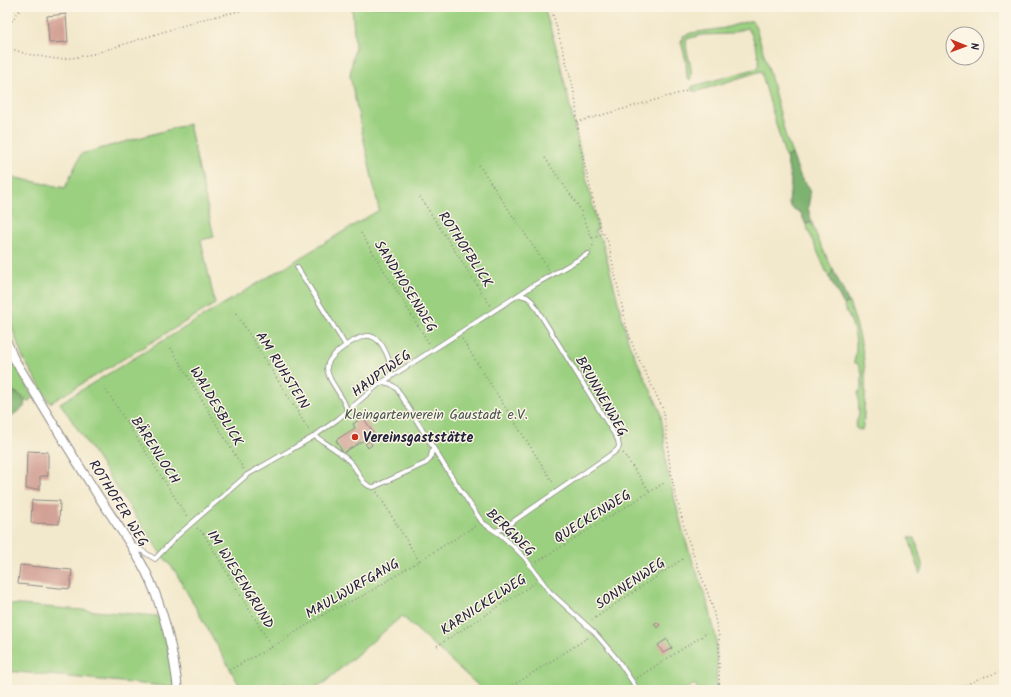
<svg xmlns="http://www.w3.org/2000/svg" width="1011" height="697" font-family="Kalam,sans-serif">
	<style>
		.green { fill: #9cd081; stroke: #5f795e }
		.forest { fill: #7db26f; stroke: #506a55 }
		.building { fill: #d2a094 }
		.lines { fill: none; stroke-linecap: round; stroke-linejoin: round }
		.lane-casing { stroke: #8a8583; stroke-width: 5.5 }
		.street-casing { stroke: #8a8583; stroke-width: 10 }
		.path { stroke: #8a8583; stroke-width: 1.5; stroke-dasharray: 1 3; stroke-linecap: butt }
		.lane { stroke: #fff; stroke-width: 4 }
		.street { stroke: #fff; stroke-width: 8 }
		.poi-dot { fill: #c8321e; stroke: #fcf5e5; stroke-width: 1.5 }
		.labels { text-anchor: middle; stroke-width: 3; stroke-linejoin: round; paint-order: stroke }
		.street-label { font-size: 14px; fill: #22223b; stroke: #fcf5e5 }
		.park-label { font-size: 14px; fill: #475650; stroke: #fcf5e5 }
		.poi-label { font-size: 14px; font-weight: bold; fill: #22223b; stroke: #fcf5e5; text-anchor: start }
	</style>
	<rect width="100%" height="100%" fill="#fcf5e5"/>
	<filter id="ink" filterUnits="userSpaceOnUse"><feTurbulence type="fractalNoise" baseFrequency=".025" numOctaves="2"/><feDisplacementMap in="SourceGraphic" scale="8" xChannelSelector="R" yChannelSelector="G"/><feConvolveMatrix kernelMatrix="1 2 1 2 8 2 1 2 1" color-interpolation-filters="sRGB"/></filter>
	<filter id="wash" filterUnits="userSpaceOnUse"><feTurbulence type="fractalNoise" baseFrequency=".012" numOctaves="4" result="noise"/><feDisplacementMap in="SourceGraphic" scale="16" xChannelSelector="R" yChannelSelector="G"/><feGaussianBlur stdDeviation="0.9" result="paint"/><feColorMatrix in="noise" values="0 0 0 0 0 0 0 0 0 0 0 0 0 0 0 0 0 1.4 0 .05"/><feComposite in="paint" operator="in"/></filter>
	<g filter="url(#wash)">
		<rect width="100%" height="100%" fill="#f2e8cb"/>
		<path class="green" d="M352,7H544L558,54L598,229L595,231L602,240L629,344L660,410L664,436L666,465L685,539L709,607L716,638L717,663L716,690H698L695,684L685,690H483L402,616L325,682L311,690H293L286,683L272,690H242L175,571L161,554L60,403L379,210L350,76L355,45Z
			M748,21H752L755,25L769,70L786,138L792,154L787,157H785L784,152L761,71L698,91H693L691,90L692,87L694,86L758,68C761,58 754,38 749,30L746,28L729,34L701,35L687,39C683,51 695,66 690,81L687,78L686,61L681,42L683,36L691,33L725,28Z
			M189,124L214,237L201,240L215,304L50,403L22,356L7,313V176L65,188L81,154Z
			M807,223H812L818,239L832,268L833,271L829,278L806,225Z
			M846,303H849C863,340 868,370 864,409C864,416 864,424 862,430L857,429L855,427L859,414L858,393L862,387V374L859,365L854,362C859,343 854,324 844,307Z
			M7,349L33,396L29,401H25L20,395L7,388Z
			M909,538H915L923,568L920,574Z
			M7,604L157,616C170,636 171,664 174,687L7,671Z"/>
		<path class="forest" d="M792,154L801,178L809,187L810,196L808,208L812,223H807L806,225L801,213L792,208L789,203L791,181L786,157Z
			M833,269L849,303H846L844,305L829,277H830Z
			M7,388L20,395L25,401L24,407L10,417L7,421Z"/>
		<g id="blocks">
			<path class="building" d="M66,14L68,42L49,43L47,16Z
				M363,417L374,434L343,453L336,440L355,428L353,424Z
				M370,441L372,445L368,448L365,443Z
				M27,451L48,452V476H40V489H26Z
				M32,500L60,501L59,524L31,523Z
				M20,565L72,570L70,589L18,584Z
				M657,622L660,625L657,628L654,624Z
				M667,639L672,648L663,653L658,645Z"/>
		</g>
	</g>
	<g filter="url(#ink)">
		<use href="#blocks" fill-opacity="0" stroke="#8a8583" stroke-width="1"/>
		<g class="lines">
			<g class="lane-casing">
				<path id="lane" d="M297,267L346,346
					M383,382L391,384L397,389L444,465L482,522L486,525L501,535L514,547L525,558L549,591L595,633L617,659L638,690
					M347,411C345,396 327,382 327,367C328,355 359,334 370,336C384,339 392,364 391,377
					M315,436C328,445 343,453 353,465C359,473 363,487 374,487L426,463L430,459L433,448
					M495,531L502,529L616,451L619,447L618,440L532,301L527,297L520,295
					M133,545L155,559L177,536L247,475L313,437L338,419L378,385L534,285L588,254"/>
			</g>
			<g class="street-casing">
				<path id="street" d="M7,342L13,357L21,370C46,412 71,453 97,494C117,525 141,556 154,590C167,623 174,655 178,690"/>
			</g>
			<path class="path" d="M551,7L573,87L576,104L579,142L602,235
				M7,32L13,19L22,7
				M7,47L26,54L56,59L72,58L93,54L204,19L257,7
				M577,122L687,91
				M545,158L579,207L592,238
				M479,165L549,270
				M420,197L490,305
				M361,233L430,345
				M591,250L594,243L593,238L604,234L608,242L627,329L635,351L663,409L667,434L669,460L673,484L686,534L712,605L719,637V690
				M236,313L310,432
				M462,339L554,484
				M171,348L244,470
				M104,387L188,518
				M7,388L27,398
				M623,453L650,492
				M377,492L419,561
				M197,528L203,533L272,647
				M537,562L664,483
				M592,620L684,558
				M437,646L535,583
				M229,670L272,647L328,612L366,594L477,525
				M637,678L707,633
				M506,690L589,637
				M955,690L980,678L1004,671"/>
			<use href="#lane" class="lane"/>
			<use href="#street" class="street"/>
		</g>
	</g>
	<circle class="poi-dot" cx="355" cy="437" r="4"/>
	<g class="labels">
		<g class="street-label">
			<text transform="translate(466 249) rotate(57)" y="5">ROTHOFBLICK</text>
			<text transform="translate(406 286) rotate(58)" y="5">SANDHOSENWEG</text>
			<text transform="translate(283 370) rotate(58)" y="5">AM RUHSTEIN</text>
			<text transform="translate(381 373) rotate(-36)" y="5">HAUPTWEG</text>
			<text transform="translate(602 396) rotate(60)" y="5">BRUNNENWEG</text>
			<text transform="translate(217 406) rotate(59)" y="5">WALDESBLICK</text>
			<text transform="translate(156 450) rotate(57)" y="5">BÄRENLOCH</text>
			<text transform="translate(119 503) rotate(58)" y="5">ROTHOFER WEG</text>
			<text transform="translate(592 516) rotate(-32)" y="5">QUECKENWEG</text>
			<text transform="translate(511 532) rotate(44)" y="5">BERGWEG</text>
			<text transform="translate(241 579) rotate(58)" y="5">IM WIESENGRUND</text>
			<text transform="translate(630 583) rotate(-34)" y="5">SONNENWEG</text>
			<text transform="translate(352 588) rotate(-30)" y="5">MAULWURFGANG</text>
			<text transform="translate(483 604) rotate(-33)" y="5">KARNICKELWEG</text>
		</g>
		<g class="park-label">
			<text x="436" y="419">Kleingartenverein Gaustadt e.V.</text>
		</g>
		<g class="poi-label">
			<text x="363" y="442">Vereinsgaststätte</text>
		</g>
	</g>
	<rect width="1011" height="697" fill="none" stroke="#fcf5e5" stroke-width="24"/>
	<g transform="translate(965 46) rotate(91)"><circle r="19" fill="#fcf5e5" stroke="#a5a1a1"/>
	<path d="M0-3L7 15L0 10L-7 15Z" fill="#c8321e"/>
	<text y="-6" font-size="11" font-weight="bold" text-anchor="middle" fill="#22223b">N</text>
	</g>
</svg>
